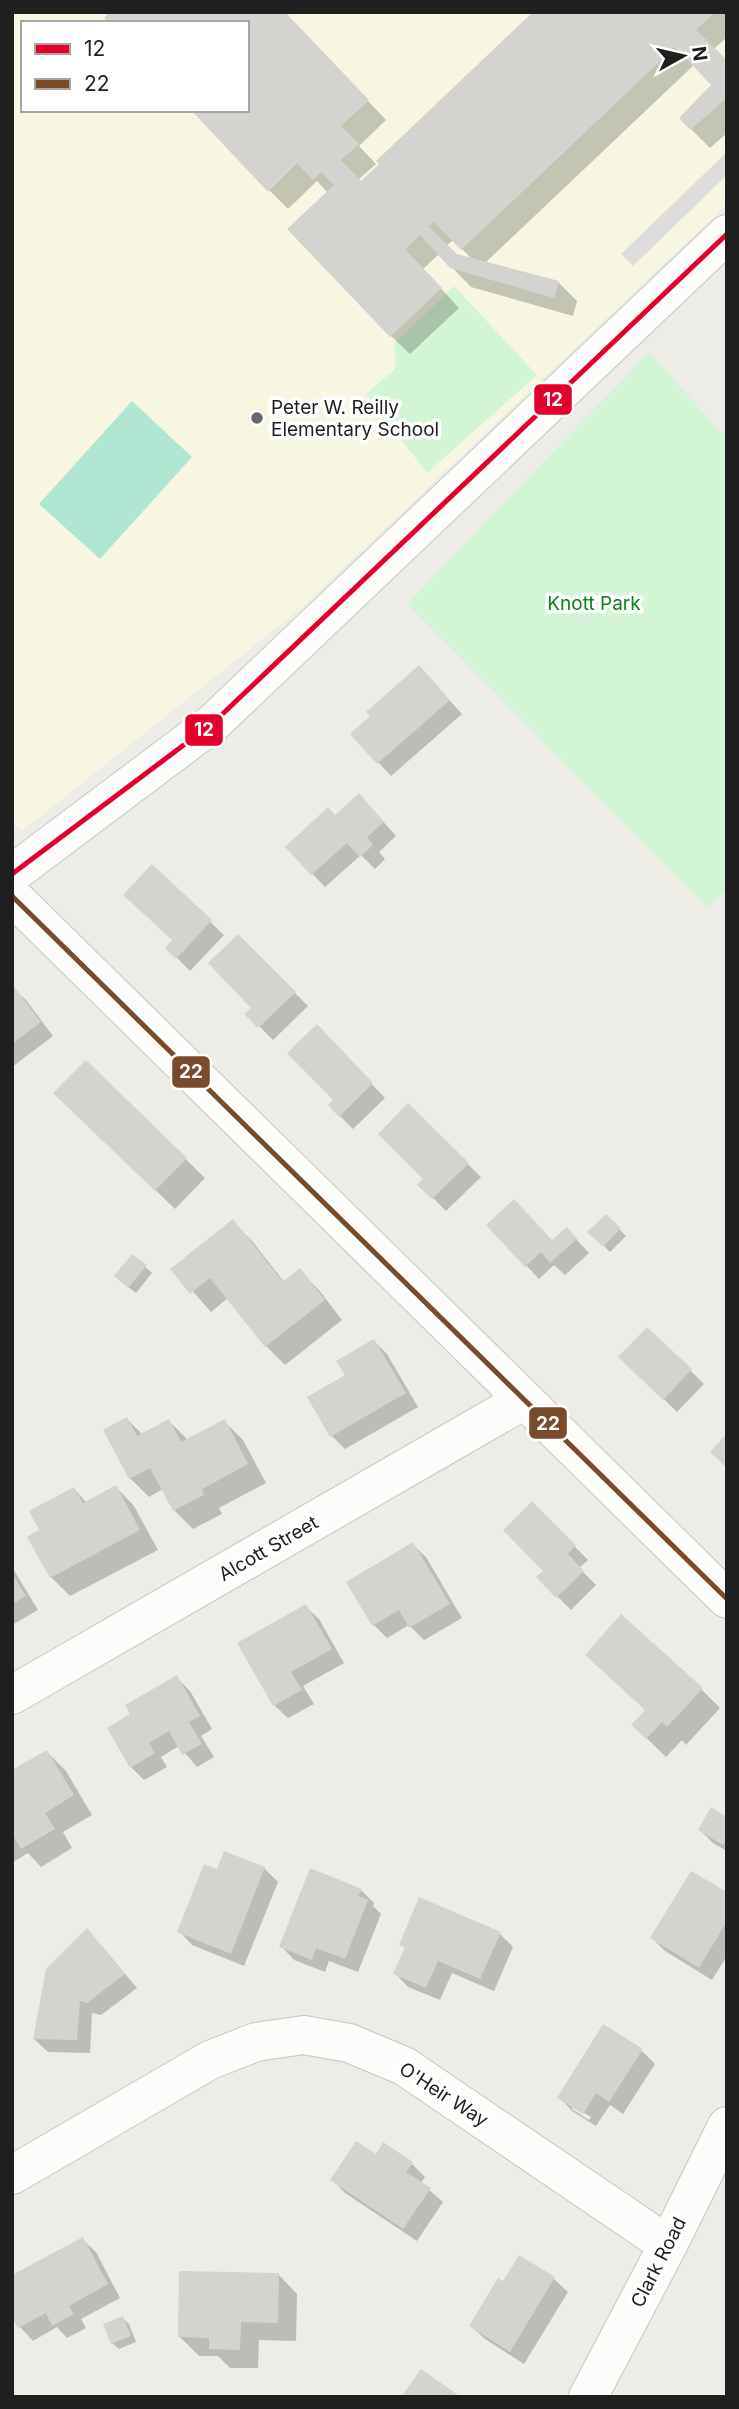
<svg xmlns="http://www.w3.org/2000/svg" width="739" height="2409" font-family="Inter,sans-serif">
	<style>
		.education { fill: #f6f6e2; fill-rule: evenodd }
		.park { fill: #d4f5d5 }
		.pitch { fill: #b0e7d2 }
		.parking { fill: #dedddb }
		.shadow { fill: #0003; fill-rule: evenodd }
		.building { fill: #d5d3d0 }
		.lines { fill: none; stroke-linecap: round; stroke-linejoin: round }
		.minor-casing { stroke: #c6c6c3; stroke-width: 40 }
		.minor { stroke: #fcfcfb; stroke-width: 38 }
		.bus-1-casing { stroke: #fff; stroke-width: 10 }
		.bus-2-casing { stroke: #fff; stroke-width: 10 }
		.bus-1 { stroke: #e4002b; stroke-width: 5 }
		.bus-2 { stroke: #7a4b2a; stroke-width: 5 }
		.poi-dot { fill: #676765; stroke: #fff; stroke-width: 2.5 }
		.labels { text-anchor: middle; stroke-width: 7; stroke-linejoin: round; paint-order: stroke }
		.poi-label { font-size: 19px; fill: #1f1f1f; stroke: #fff; text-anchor: start }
		.park-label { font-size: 19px; fill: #078317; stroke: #fff }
		.street-label { font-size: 19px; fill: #1f1f1f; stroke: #fff }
		.line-badge { stroke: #fff; stroke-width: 2.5 }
		.badge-label { font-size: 19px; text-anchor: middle; font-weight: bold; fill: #fff }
	</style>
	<rect width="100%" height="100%" fill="#edece7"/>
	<path class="education" d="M12,12H727V204L300,609L22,831L12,822ZM23,23H247V110H23Z"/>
	<path class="park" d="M454,286L537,375L427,473L366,394L395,369V343Z
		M649,352L727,439V888L708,908L407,604Z"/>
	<path class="pitch" d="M132,401L192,457L100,559L39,504Z"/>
	<path class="parking" d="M727,152V175L633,266L621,254Z"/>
	<path class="shadow" d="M284,12L386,120L359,146L376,164L358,180L361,183L535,12H727V37L714,49L727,62V133L710,148L691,129L713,85L694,65L485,263L558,282L577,301L573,316L471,287L439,254L423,269L459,308L410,354L391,336L328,193L317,181L288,209L269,190L247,110V23ZM453,240L473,260L456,256L446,246Z
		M432,681L462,714L391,776L352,734Z
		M372,809L396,836L379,852L385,859L375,869L361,855L325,887L287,847L335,817Z
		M152,866L224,935L190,971L167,948L174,941Z
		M238,936L308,1006L273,1040L247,1014L253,1008Z
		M12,987L26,1000L53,1036L12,1067Z
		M317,1027L385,1098L353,1129L340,1116Z
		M86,1062L205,1178L175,1209L75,1112Z
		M408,1106L481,1177L446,1211L420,1185L426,1179Z
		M606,1216L626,1236L610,1252L590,1232Z
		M233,1222L252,1241L285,1283L300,1271L319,1290L342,1320L285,1365L266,1346L228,1298L211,1312L173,1269Z
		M488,1225L552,1242L567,1229L589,1253L565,1275L554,1265L539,1279Z
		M133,1256L152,1273L136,1293L123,1283Z
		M648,1329L704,1384L677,1412L621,1357Z
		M374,1341L387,1354L418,1407L345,1449L332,1436L309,1398L347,1376Z
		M127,1419L143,1435L169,1421L188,1440L224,1421L243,1440L266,1483L219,1508L222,1514L193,1529L174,1510L163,1489L149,1497L130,1478Z
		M116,1487L134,1506L158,1550L70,1596L51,1577L42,1531L74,1489L87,1503Z
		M532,1503L588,1560L579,1568L596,1585L571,1610L539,1578L546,1571Z
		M412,1544L426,1557L462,1618L424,1640L409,1625L387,1638L374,1625L348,1582Z
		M12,1567L38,1610L12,1625Z
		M305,1606L319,1619L344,1663L303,1686L314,1704L288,1718L274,1705Z
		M176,1677L190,1691L212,1729L201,1736L214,1757L197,1767L179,1746L161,1757L167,1767L144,1780L131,1767L133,1715Z
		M701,1689L720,1708L686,1745L682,1740L666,1757L633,1725Z
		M47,1752L66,1771L92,1815L63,1832L72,1848L41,1867L28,1853L13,1862L12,1773Z
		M727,1819V1851L713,1843L700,1830Z
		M225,1853L264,1868L278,1882L244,1966L192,1945L179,1931L218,1871Z
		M361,1890L374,1903L373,1906L381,1914L358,1972L329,1961L325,1972L294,1960L281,1946Z
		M727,1894V1956L712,1980L665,1951L652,1938Z
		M500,1934L513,1947L494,1991L452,1973L440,2000L408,1987L395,1973L406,1949L401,1944Z
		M100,1944L137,1988L101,2015L92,2013L90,2053L48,2052L34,2039Z
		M642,2051L655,2064L623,2114L610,2105L596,2126L572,2111L559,2097ZM572,2105L591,2117L589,2120L572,2109Z
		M376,2156L412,2164L425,2177L421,2183L443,2202L417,2241L345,2193L332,2179Z
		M82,2239L96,2252L120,2298L81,2319L86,2328L67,2338L57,2327L33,2341L20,2327L12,2314Z
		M520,2258L554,2279L568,2292L524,2364L485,2339L471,2326L504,2283Z
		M279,2275L297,2294L296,2341L259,2340L258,2368H230L218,2356H199L180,2337Z
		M123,2318L129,2324L136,2342L119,2349L112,2343Z"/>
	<path class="building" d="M110,12H285L369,100L341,126L359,144L341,160L361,181L379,164L376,161L533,12H715L696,30L727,60V98L690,130L679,118L711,85L675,47L461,250L434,222L428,226L457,254L559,281L554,298L450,268L420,235L405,249L442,288L390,337L287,229L334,185L321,172L313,180L297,163L268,192L191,110H247V23H109L104,18Z
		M419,665L450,700L377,764L350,734L370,716L366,712Z
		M359,793L384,822L367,837L373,845L360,857L347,843L311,875L285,847L328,807L335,815Z
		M152,864L212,920L176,959L165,948L172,940L123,895Z
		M238,934L296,992L258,1028L244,1014L251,1008L208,963Z
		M12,984L41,1022L12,1044Z
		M317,1024L373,1083L339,1117L328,1105L333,1100L287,1053Z
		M86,1060L187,1158L155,1191L53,1093Z
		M408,1103L469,1163L432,1199L417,1185L423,1179L378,1134Z
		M514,1199L552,1240L567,1227L577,1239L550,1263L541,1252L525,1267L486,1225Z
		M606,1214L621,1228L603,1247L587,1232Z
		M233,1219L283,1282L300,1268L325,1300L265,1347L210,1278L190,1294L170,1269Z
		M132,1254L147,1265L128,1288L114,1276Z
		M647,1327L692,1369L663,1400L618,1357Z
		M374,1339L406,1393L330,1437L307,1397L345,1375L336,1361Z
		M127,1417L137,1436L169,1419L181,1442L225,1419L248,1464L202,1489L204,1495L173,1511L150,1468L129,1479L103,1430Z
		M727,1433V1468L710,1452Z
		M116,1485L140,1530L50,1578L27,1537L39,1530L29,1511L74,1487L83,1503Z
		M532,1501L576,1545L568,1554L584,1571L556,1598L536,1577L543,1571L503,1530Z
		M413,1542L450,1604L409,1628L399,1610L372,1626L346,1582Z
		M12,1573L26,1596L12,1604Z
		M306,1604L332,1649L291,1672L302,1690L273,1706L237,1643Z
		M621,1614L703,1688L667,1727L662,1722L646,1739L631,1725L645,1710L585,1655Z
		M177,1675L200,1716L189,1722L202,1744L182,1755L169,1731L149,1743L155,1753L130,1768L107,1728L130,1714L125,1705Z
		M47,1750L74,1795L45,1813L55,1829L21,1849L12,1834V1770Z
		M711,1807L727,1817V1840L723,1845L698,1830Z
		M224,1851L265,1867L231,1954L177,1932L204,1864L217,1869Z
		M310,1868L362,1889L358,1896L368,1900L345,1959L316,1948L312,1960L279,1947Z
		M691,1871L727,1892V1921L699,1968L650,1938Z
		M419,1897L501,1932L480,1979L438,1961L426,1988L393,1974L405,1947L399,1945Z
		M87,1928L125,1974L87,2003L80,2001L77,2040L33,2039L46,1969Z
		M603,2024L643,2049L609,2102L596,2093L583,2114L557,2098Z
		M356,2141L376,2154L383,2142L413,2162L406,2172L431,2188L403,2229L330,2180Z
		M83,2237L108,2284L69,2306L74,2314L52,2326L46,2313L18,2328L12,2317V2275Z
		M519,2255L555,2277L510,2352L469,2326L498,2278L503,2281Z
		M179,2271L279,2273L278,2323L241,2322L240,2350L209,2349V2338L178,2337Z
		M123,2316L131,2336L111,2344L103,2324Z
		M421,2369L461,2397H401Z"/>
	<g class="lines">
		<g class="minor-casing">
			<path id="minor" d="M12,874L213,723L727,234
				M12,896L727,1599
				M12,1695L524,1400
				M12,2175L210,2060L256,2042L304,2035L349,2043L404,2066L668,2245
				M588,2397L668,2245L727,2126"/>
		</g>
		<use href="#minor" class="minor"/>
		<g class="bus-1-casing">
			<path id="bus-1" d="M12,874L213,723L727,234"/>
		</g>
		<g class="bus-2-casing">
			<path id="bus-2" d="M12,896L727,1599"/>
		</g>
		<use href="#bus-1" class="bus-1"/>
		<use href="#bus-2" class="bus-2"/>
	</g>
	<circle class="poi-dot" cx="257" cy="418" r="7"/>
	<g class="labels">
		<g class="poi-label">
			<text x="271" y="414">Peter W. Reilly<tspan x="271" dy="22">Elementary School</tspan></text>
		</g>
		<g class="park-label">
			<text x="594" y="610">Knott Park</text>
		</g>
		<g class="street-label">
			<text transform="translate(268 1548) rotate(-30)" y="7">Alcott Street</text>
			<text transform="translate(444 2094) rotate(33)" y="7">O'Heir Way</text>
			<text transform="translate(658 2262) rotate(-63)" y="7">Clark Road</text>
		</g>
	</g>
	<g class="line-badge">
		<rect x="533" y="383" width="40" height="33" rx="7" fill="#e4002b"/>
		<rect x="184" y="713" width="40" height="34" rx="7" fill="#e4002b"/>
		<rect x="171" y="1055" width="40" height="34" rx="7" fill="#7a4b2a"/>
		<rect x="528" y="1406" width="40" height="34" rx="7" fill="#7a4b2a"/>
	</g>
	<g class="badge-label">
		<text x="553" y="406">12</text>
		<text x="204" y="736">12</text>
		<text x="191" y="1078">22</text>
		<text x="548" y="1430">22</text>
	</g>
	<rect width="739" height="2409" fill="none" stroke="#1f1f1f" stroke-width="28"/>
	<rect x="21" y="21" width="228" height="91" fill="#ffffff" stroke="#a5a5a5" stroke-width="2"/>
	<rect x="35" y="44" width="35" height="10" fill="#e4002b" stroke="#a5a5a5" stroke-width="2"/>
	<text x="84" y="56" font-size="21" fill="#1f1f1f">12</text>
	<rect x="35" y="79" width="35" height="10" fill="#7a4b2a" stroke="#a5a5a5" stroke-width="2"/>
	<text x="84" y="91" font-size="21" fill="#1f1f1f">22</text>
	<g transform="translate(683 56) rotate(82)" stroke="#ffffff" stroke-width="5" paint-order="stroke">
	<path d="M0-5L12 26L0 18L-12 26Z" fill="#1f1f1f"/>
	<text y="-10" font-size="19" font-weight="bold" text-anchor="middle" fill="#1f1f1f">N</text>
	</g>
</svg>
